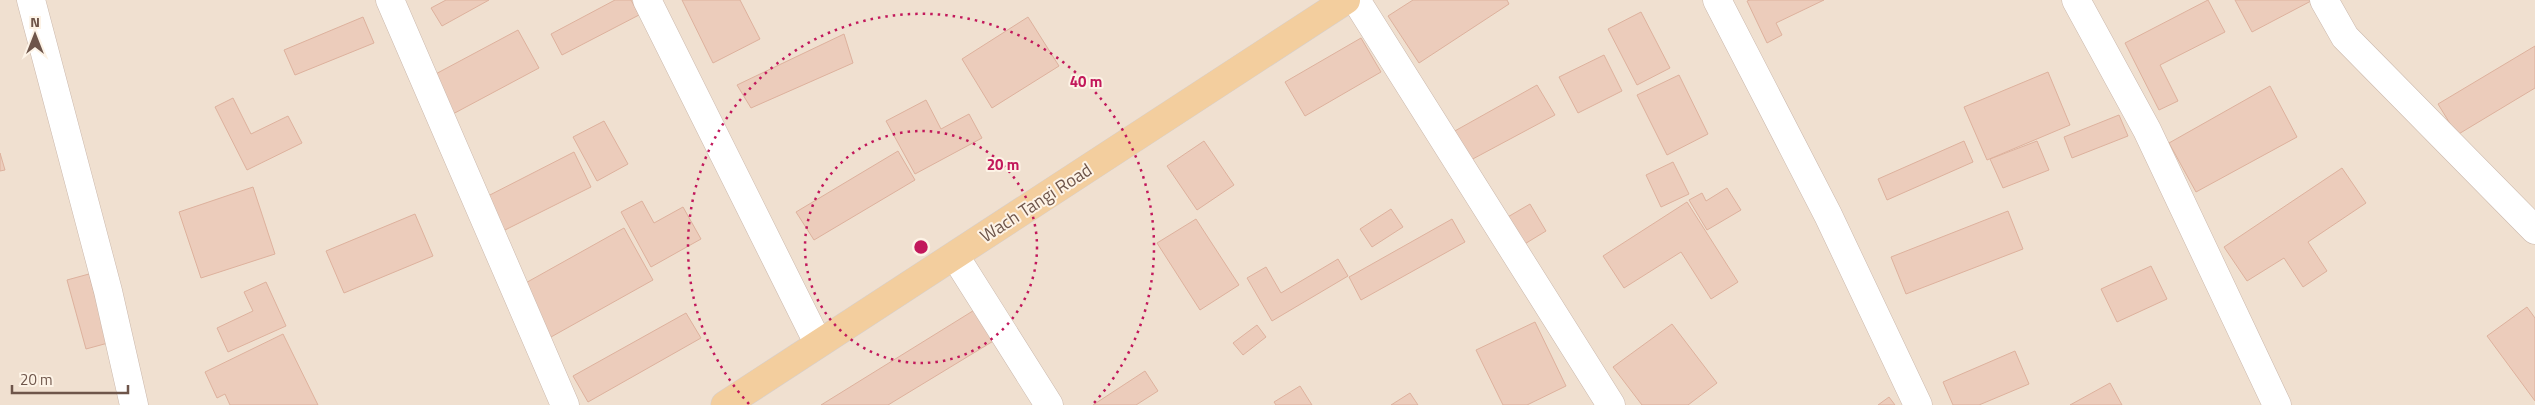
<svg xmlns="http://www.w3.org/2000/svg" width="2535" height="405" font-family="'Titillium Web',sans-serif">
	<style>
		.residential { fill: #f0e0d0 }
		.building { fill: #ecccbb; stroke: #ddb19d }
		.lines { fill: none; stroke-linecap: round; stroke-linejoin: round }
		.minor-casing { stroke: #cbb8ac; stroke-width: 29 }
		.major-casing { stroke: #d6cfcc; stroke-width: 29 }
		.minor { stroke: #fff; stroke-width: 28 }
		.major { stroke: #f3ce9e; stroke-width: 28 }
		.ring { fill: none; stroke: #c2185b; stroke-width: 2.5; stroke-dasharray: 2.5 5 }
		.labels { text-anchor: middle; stroke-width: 4; stroke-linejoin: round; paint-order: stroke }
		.street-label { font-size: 18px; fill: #6e554a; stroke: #fdf3e6 }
		.centre { fill: #c2185b; stroke: #fdf3e6; stroke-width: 2.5 }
		.ring-label { font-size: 15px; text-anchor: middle; font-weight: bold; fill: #c2185b; stroke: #fdf3e6; stroke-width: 4; stroke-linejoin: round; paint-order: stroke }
	</style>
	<rect width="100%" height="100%" fill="#faeee1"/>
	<path class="residential" d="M0,0H2535V405H0Z"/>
	<path class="building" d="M446,0H489L442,26L431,8Z
		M615,0H631L639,15L562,55L551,34Z
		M682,0H740L760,39L713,63Z
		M1413,0H1507L1509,4L1419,63L1388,16Z
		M1750,0H1824L1776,23L1782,35L1767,43L1747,1Z
		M2208,0L2225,32L2160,65L2178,101L2159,110L2125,43Z
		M2235,0H2310L2311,1L2252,32Z
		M1641,12L1670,68L1637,85L1608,29Z
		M363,17L374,43L295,75L284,50Z
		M1028,17L1059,66L992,108L962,59Z
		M518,30L539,68L451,115L430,77Z
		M844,34L853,63L751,108L737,85Z
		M1361,38L1381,72L1305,116L1285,82Z
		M2535,46V88L2457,135L2438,104Z
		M1604,55L1622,91L1578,113L1559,77Z
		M2048,72L2070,125L1987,160L1964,107Z
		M1679,75L1708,134L1667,155L1637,95Z
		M1537,85L1555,115L1469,161L1453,132Z
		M2270,86L2297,137L2196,192L2169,143Z
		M233,98L251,134L288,116L302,143L247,170L215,107Z
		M926,100L941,129L969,114L982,138L915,174L886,121Z
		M2119,115L2128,136L2072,158L2064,137Z
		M604,121L628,164L597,181L573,137Z
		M1204,141L1234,185L1197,210L1167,166Z
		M1964,141L1973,162L1887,200L1878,179Z
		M2037,141L2049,170L2003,188L1990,159Z
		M898,151L915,180L814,240L796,212Z
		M574,152L591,187L501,232L484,198Z
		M0,153L5,170L0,171Z
		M1673,162L1689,194L1661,207L1646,175Z
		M2342,168L2366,203L2308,242L2327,271L2303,287L2284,258L2247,281L2224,247Z
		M253,187L275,254L201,278L179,212Z
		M1727,188L1741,210L1707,230L1689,200L1702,193L1706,201Z
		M642,201L654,223L683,207L701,239L651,267L621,212Z
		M1687,202L1738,282L1711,299L1681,252L1624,288L1603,256Z
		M1530,204L1546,231L1523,245L1506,218Z
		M1391,209L1403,227L1372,247L1360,229Z
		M2008,211L2023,249L1906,294L1891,257Z
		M415,214L433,256L344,293L326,251Z
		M1196,219L1239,285L1200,310L1157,243Z
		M1452,219L1465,242L1361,300L1349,277Z
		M624,228L653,280L551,337L522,285Z
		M1338,259L1348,276L1272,321L1247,278L1266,267L1281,293Z
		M2151,266L2167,299L2117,322L2101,289Z
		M89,274L108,343L86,349L67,280Z
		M266,282L286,326L228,352L217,328L253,311L244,292Z
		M2527,307L2535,318V401L2487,336Z
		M976,309L995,340L888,405H821Z
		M686,313L701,338L588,402L573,376Z
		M1535,322L1566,386L1527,405H1503L1476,350Z
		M1672,324L1717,383L1688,405H1642L1613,367Z
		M1257,325L1266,337L1243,355L1233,343Z
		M283,334L318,405H230L225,394L217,398L205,372Z
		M2015,351L2029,384L1979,405H1953L1943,382Z
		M1145,371L1158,391L1136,405H1093Z
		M2110,383L2122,405H2070Z
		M1300,386L1312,405H1276L1274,402Z
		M1410,393L1418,405H1391Z
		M1889,397L1895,405H1878Z"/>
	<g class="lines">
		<g class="minor-casing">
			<path id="minor" d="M31,0L108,291L134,405
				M390,0L565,405
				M647,0L818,343
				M1356,0L1611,405
				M1717,0L1828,215L1918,405
				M2076,0L2147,130L2277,405
				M2324,0L2345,37L2535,230
				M955,256L1049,405"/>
		</g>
		<g class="major-casing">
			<path id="major" d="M725,405L1346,0"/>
		</g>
		<use href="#minor" class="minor"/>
		<use href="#major" class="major"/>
	</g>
	<g class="ring">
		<circle cx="921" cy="247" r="116"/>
		<path d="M749 404A233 233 0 1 1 1093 404"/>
	</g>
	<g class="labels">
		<g class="street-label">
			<text transform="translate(1036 203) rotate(-33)" y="6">Wach Tangi Road</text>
		</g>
	</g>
	<circle cx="921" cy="247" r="8" class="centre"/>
	<g class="ring-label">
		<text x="1086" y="87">40 m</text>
		<text x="1003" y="170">20 m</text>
	</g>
	<g transform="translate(35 35)" stroke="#fdf3e6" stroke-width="4" paint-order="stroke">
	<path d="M0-4L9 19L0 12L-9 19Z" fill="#6e554a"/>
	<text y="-8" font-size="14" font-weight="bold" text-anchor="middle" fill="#6e554a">N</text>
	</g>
	<path d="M12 385v8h116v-8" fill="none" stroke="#6e554a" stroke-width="2.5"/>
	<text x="20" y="385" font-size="15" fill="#6e554a" stroke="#fdf3e6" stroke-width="4" paint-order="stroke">20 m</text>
</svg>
